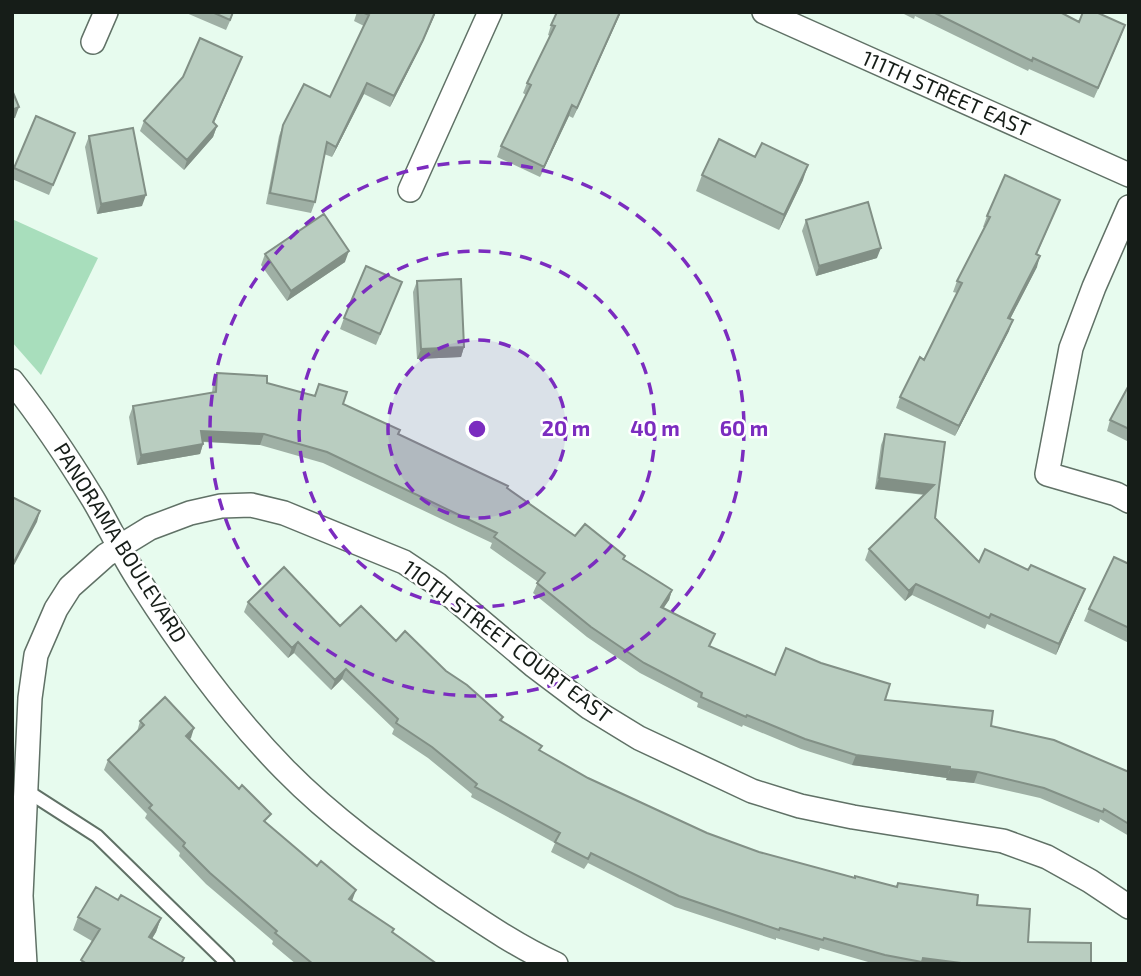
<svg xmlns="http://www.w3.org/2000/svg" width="1141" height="976" font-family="'Exo 2',sans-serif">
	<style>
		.green { fill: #a8debc }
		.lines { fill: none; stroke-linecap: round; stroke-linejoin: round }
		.service-casing { stroke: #607166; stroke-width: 16 }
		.minor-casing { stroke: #607166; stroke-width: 26 }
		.service { stroke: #fff; stroke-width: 12 }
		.minor { stroke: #fff; stroke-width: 23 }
		.wall { fill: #9fb0a5 }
		.shaded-wall { fill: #829086 }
		.building { fill: #b9cdc0; stroke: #829086; stroke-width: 2 }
		.ring { fill: none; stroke: #7b2cbf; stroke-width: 3.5; stroke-dasharray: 12 9 }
		.labels { text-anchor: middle; stroke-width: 5; stroke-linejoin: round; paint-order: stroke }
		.street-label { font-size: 21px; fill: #161d18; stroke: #fff }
		.centre { fill: #7b2cbf; stroke: #fff; stroke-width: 3.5 }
		.ring-label { font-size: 21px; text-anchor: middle; font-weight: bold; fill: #7b2cbf; stroke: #fff; stroke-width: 5; stroke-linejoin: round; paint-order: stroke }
	</style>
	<rect width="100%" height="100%" fill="#e7fbee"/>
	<path class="green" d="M12,219L98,258L41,375L12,342Z"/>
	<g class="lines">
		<g class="service-casing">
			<path id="service" d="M27,791L97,836L228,964"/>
		</g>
		<g class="minor-casing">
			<path id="minor" d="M764,12L1129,175
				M93,42L106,12
				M410,190L490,12
				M1129,207L1094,287L1071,348L1047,474L1116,494L1129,501
				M12,381C42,419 68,458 93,499C109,526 122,555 140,582C182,648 230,714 285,770C332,818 388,858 443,896C479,920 516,946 556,964
				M25,964L21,896L30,698L36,655L56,609L70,587L106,555L150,528L190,513L221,506L251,505L284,513L404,562L437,584L533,665L590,708L639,738L752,791L800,806L853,817L1003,841L1047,857L1090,881L1129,907"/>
		</g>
		<use href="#service" class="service"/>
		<use href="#minor" class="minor"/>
	</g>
	<path class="wall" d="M184,12H234L226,30Z
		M357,12H436L419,50L390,107L364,94L332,157L324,154L315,202L311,213L266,204L279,136L283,125L330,97L364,26L354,21Z
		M621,12L573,118L569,116L540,177L497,157L501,146L526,95L523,93L527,83L550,36L548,35L551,25Z
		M900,12H1060L1079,22L1125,25L1094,98L1029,69L1028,71L915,16L914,19Z
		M242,57L214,123L217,126L213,137L184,170L140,131L144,121Z
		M75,133L49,195L12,179V172L14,168Z
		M89,136L142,206L97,214L85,147Z
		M702,175L803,180L779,230L696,191Z
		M1056,210L1037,254V267L1010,319L1009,331L955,436L896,408L900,397L924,360L957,293L953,292L957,281L985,227H983L987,216Z
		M806,220L877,258L816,276L802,231Z
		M265,254L345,262L287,301L261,265Z
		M417,281L464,347L461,357L417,359L413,292Z
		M398,292L376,345L340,329L344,318Z
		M217,373L267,383L314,396L319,384L343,404L398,434L507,488L575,536L625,556L624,559L672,590L669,600L663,608L710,647L775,675L885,700L991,726L1129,772V836L1100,819L1099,823L1040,798L974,783L946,780L947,778L852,765L801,749L743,725L742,727L697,707L698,703L640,673L587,637L533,593L538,582L490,548L492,543L323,463L260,445L203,442V444L200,454L137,465L129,417L133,406L212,393L213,384Z
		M1129,385V442L1107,431L1110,420Z
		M885,434L945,442L935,518L979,562L1081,599L1056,655L987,624L985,629L912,595L905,601L865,560L869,549L924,495L875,489L881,445Z
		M1129,564V643L1084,621L1089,609Z
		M248,602L396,641L446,671L503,717L502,721L540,751L588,778L707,833L759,852L855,878L896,887L898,883L977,905L1028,942L1091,964H875L820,948L819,951L776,938V940L675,907L588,863L584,869L551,852L555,843L471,797L472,794L428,758L392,734L394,729L342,679L331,690L294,653L288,658L244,612Z
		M140,721L194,728L189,740L268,824L352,901L393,933L437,964H296L272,944L273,941L206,884L179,856L180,853L145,818L147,814L104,770L108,760L137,732Z
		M118,900L161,918L156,932L152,938L184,958L182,964H80L92,941L73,930L78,917Z"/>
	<path class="shaded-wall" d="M435,12H436L419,50L390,107L394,96Z
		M620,12H621L573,118L577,108Z
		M1125,25L1121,36L1094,98L1098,88Z
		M242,57L238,67L209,133L213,122Z
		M367,83L364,94L332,157L336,147Z
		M572,105L569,116L540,177L544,167Z
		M19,107L15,118L12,119V110Z
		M217,126L213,137L184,170L187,160Z
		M808,165L803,180L779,230L784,215Z
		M146,195L142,206L97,214L101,204Z
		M881,248L877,258L816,276L819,266Z
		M349,251L345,262L287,301L291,291Z
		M1040,256L1037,267L1005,329L1008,318Z
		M1013,320L1009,331L955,436L959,426Z
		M464,347L461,357L417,359L421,349Z
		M201,431L264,434L260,445L197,441Z
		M203,444L200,454L137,465L141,455Z
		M879,478L934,485L931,495L875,489Z
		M40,511L37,522L12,569V566Z
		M916,584L912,595L905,601L909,591Z
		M1085,589L1081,599L1056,655L1059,644Z
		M672,590L669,600L657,618L661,607Z
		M298,642L294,653L288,658L292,648Z
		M346,669L342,679L331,690L335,680Z
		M194,728L191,738L182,747L186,736Z
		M856,755L950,767L947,778L852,765Z
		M950,769L978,772L974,783L946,780Z
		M356,890L352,901L345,910L349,899Z
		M161,918L156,932L145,951L149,937Z
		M923,958L969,964H921Z"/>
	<path class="building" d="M212,12H233L230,20Z
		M362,12H435L423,40L394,96L367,83L336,147L327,142L315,202L270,193L283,125L304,84L330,97L369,15Z
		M557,12H620L577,108L572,105L544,167L501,146L531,85L527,83L555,26L551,25Z
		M933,12H1060L1079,22L1083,12H1096L1125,25L1098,88L1033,58L1032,61Z
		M200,38L242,57L213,122L217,126L187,160L144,121L183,77Z
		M12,90L19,107L12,110Z
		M36,116L75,133L53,185L14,168Z
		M133,128L146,195L101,204L89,136Z
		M719,139L755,157L762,143L808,165L784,215L702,175Z
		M1005,175L1060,200L1036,254L1040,256L1008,318L1013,320L959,426L900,397L920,357L924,360L962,283L957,281L990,217L987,216Z
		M868,202L881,248L819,266L806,220Z
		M324,214L349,251L291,291L265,254Z
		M366,266L402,282L380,334L344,318Z
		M461,279L464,347L421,349L417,281Z
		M217,373L267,376V383L315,396L319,384L347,392L343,404L400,430L398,434L508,486L507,488L575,536L585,524L625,556L623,559L672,590L661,607L715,634L709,646L775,675L786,648L821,663L890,684L885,700L993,711L991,726L1054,740L1129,772V824L1104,809L1103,812L1044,788L978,772L950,769V767L856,755L805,739L747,715L746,717L701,697L702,693L644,663L591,627L537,583L545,573L494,537L497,533L327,452L264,434L201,431L203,444L141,455L133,406L216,392Z
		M1129,385V429L1110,420Z
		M885,434L945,442L935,518L979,562L985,549L1028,570L1031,565L1085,589L1059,644L991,614L989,618L916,584L909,591L869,549L934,485L879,478Z
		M12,497L40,511L12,566Z
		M1114,557L1129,564V628L1089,609Z
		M284,567L340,626L361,606L396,641L405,631L446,671L467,685L503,717L500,720L542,746L539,750L588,778L707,833L759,852L855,878V876L897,887L898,883L978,895L977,905L1030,909L1028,942L1091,943V964H969L923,958L922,962L885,955L824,938L823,940L780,928L779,930L679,896L591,853L588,859L555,842L560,833L475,787L477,784L432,747L396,723L398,719L346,669L335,680L298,642L292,648L248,602Z
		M165,697L194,728L186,736L239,789L242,785L271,814L264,821L317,866L321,861L356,890L349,899L394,929L392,932L437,964H313L275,933L277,931L210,873L183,846L185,843L149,808L152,805L108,760L144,725L140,721Z
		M96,887L118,900L121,895L161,918L149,937L184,958L181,964H87L81,960L100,929L78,917Z"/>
	<circle cx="477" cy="429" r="89" fill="#7b2cbf" fill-opacity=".12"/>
	<g class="ring">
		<circle cx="477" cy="429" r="89"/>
		<circle cx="477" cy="429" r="178"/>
		<circle cx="477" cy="429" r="267"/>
	</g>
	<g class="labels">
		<g class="street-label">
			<text transform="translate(946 94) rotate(24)" y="7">111TH STREET EAST</text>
			<text transform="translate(120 543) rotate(58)" y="7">PANORAMA BOULEVARD</text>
			<text transform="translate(507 642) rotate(37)" y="7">110TH STREET COURT EAST</text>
		</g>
	</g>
	<circle cx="477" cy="429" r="10" class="centre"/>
	<g class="ring-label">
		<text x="566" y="436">20 m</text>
		<text x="655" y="436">40 m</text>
		<text x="744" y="436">60 m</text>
	</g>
	<rect width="1141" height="976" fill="none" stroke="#161d18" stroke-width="28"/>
</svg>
